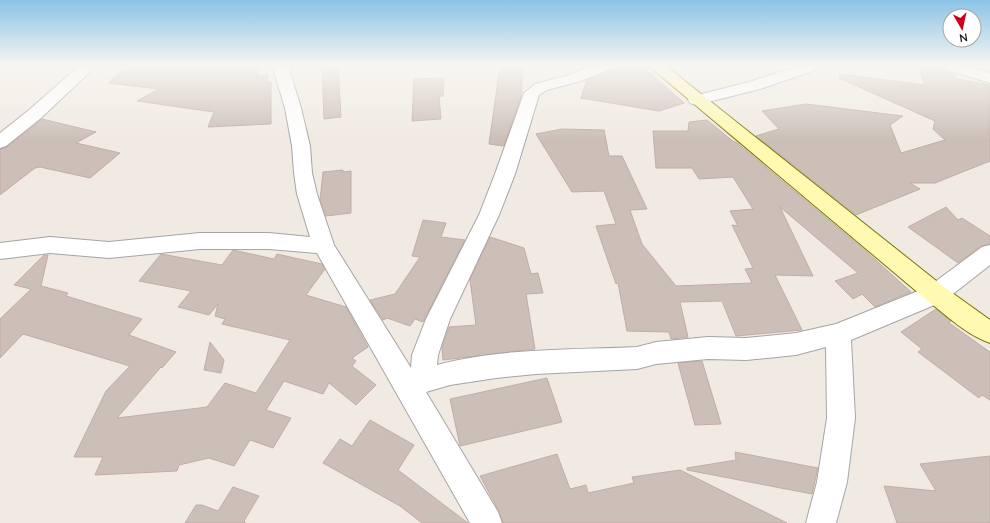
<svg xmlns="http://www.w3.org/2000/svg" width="990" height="523" font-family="Mulish,sans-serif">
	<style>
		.building { fill: #ccbfb8; stroke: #c3ada4 }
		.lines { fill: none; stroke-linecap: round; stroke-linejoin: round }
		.street-casing { stroke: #a5a5a5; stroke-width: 2 }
		.secondary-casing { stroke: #797700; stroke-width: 2 }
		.street { fill: #fff; fill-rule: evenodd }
		.secondary { fill: #fff9b1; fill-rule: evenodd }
	</style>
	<rect width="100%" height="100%" fill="#f0eae2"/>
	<path class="building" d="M127,66H257L258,76L268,74V83L271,82V124L208,127L214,112L137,101L159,89L108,83Z
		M322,66H338L341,117L324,119Z
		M500,66H523L521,97L504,146L489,144Z
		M618,66H642L684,103L659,111L581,98L587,80Z
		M918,66L941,67L944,70L954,74L957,79L990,85V161L935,183H910L920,189L856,215L756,136L779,129L762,111L806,104L903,116L890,125L901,153L945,140L933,129L935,121L839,78L840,74L925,85Z
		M444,78L443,96H439L441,119L412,121L414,79Z
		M42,119L96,132L76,143L120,153L90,178L40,167L35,168L0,195V149L7,147Z
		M707,120L734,142H736L867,252L911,292L875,307L862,294L853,299L835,281L858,273L780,207L813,276L775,275L802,330L736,336L722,301L680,302L688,337L671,339L669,332L627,331L618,283L616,284L596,226L616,224L604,191L572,192L536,134L562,129L604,130L609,156H622L647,209L630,210L642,244L676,286L752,283L745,269L753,268L732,225L738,226L730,211L753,209L733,177L699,179L692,168H656L653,131H688L689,122Z
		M343,170V172L351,171V213L326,216L320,200L323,172Z
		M946,207L958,220L962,218L990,236V244L981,246L958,263L908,227Z
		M423,220L446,223L441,237L465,240L423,322L415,319L410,326L387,318L383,320L370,300L395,294L420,257L412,256Z
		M490,237L524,248L531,274L538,273L543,293L526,294L535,349L443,360L442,347L449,327L476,325L470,280Z
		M233,250L274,259L277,254L322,264L325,269L306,295L346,307L368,347L352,358L356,361L352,366L376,385L356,405L329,383L323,394L284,381L266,410L291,418L273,448L250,440L234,466L209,458L179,465L177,471L95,475L103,457H74L106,391L130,366L23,334L0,358V319L31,289L14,285L44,255H48L41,286L68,293L66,296L142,319L129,335L176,352L162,368L161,367L117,418L207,407L225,383L256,393L290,340L222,324L225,319L215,316L218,304L209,315L178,307L191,291L139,281L161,254L222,265Z
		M936,309L951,321L949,323L990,352V400L982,395L979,398L918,352L922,349L901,332Z
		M210,342L224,360L221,373L204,370Z
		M702,361L721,424L695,425L678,363Z
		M547,378L562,422L460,446L450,399Z
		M370,420L414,445L398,470L468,523H422L400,506L323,463L340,439L352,446Z
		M735,452L818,468L812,494L687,470V468L736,460Z
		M557,454L570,489L586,485L588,493L634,483L632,477L680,470L787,523H503L499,511L480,476Z
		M990,456V523H897L884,486L936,491L920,464Z
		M233,487L259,496L244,521L246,523H185L196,505H202L218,511Z"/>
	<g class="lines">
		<g class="street-casing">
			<path id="street" d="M79,66H96L41,118L6,146L0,148V133L29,110Z
				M276,66H292L290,72L301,108L310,146L312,173L317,194L334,245L411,368L412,355L426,319L479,215L495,174L524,93L535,84L569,75L591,66H613L611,69L581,81L547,90L539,95L515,174L499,215L450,319L438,355L437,365C499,348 573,350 637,347L656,342L708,337L746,338L796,333L836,324L928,287L982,247L990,245V265L944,301L851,340L855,418L847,482L836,523H806L817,482L827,418L826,347L796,355L746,360L708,359L656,364L637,369L536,374L496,378L450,385L426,392L498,512L502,523H470L317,253L269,249H200L109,258L50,253L0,259V243L50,237L109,242L200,233H269L310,237L297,194L294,173L292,146L285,108L274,72Z
				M797,66H821L819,69L760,89L696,105L690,103L688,100L690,97L749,82Z
				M942,66H967L990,73V83L944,69Z"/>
		</g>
		<g class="secondary-casing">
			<path id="secondary" d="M649,66H666L944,287L990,320V343C967,335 947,316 928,301Z"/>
		</g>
		<use href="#street" class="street"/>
		<use href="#secondary" class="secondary"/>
	</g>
	<linearGradient id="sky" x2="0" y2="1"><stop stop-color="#8bc3e5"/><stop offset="0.47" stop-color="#f8f6f2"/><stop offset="1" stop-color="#f8f6f2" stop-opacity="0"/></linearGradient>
	<rect width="990" height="140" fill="url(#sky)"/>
	<g transform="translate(962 28) rotate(171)"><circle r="19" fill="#ffffff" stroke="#a5a5a5"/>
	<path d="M0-3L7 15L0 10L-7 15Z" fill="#cb0019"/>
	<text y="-6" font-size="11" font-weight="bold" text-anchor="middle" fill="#1e1e1e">N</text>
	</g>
</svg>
